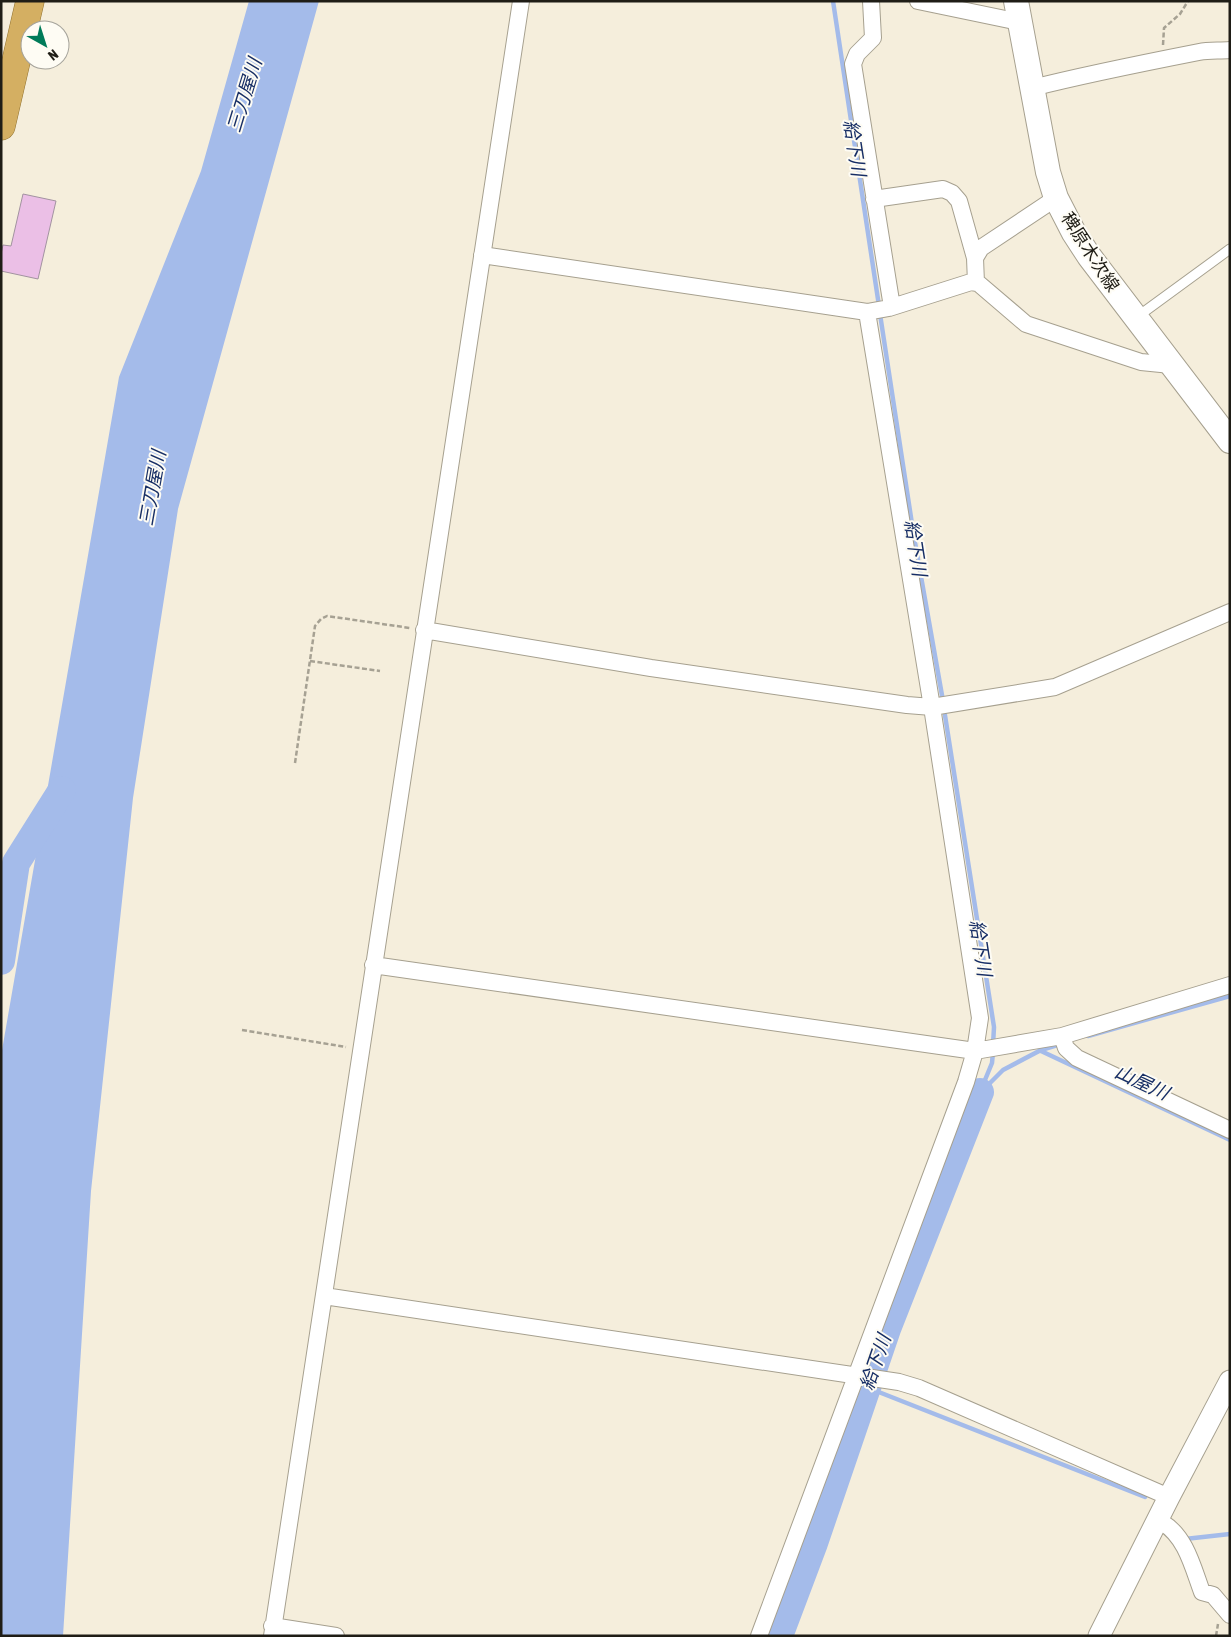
<svg xmlns="http://www.w3.org/2000/svg" width="1231" height="1637" font-family="'Asap Condensed','Noto Sans JP',sans-serif">
	<style>
		.water { fill: #a4bbea }
		.lines { fill: none; stroke-linecap: round; stroke-linejoin: round }
		.stream { stroke: #a4bbea; stroke-width: 4.5 }
		.river { stroke: #a4bbea; stroke-width: 28 }
		.building { fill: #ebbfe6; stroke: #a293a0 }
		.service-casing { stroke: #a6a08f; stroke-width: 11 }
		.minor-casing { stroke: #a6a08f; stroke-width: 18 }
		.tertiary-casing { stroke: #a6a08f; stroke-width: 23 }
		.secondary-casing { stroke: #a6a08f; stroke-width: 26 }
		.trunk-casing { stroke: #8e6f2d; stroke-width: 29 }
		.path { stroke: #a6a193; stroke-width: 2.5; stroke-dasharray: 5 2.5; stroke-linecap: butt }
		.service { stroke: #fff; stroke-width: 9 }
		.minor { stroke: #fff; stroke-width: 16 }
		.tertiary { stroke: #fff; stroke-width: 21 }
		.secondary { stroke: #fff; stroke-width: 24 }
		.trunk { stroke: #d4af62; stroke-width: 28 }
		.labels { text-anchor: middle; stroke-width: 4; stroke-linejoin: round; paint-order: stroke }
		.street-label { font-size: 18px; fill: #1f1d16; stroke: #fefcf4 }
		.water-label { font-size: 19px; font-style: italic; fill: #172e65; stroke: #fefcf4 }
	</style>
	<rect width="100%" height="100%" fill="#f5eedc"/>
	<path class="water" d="M249,1H319L178,509L133,798L91,1191L63,1636H1V1056L119,377L201,171Z"/>
	<g class="lines">
		<path class="stream" d="M833,1L879,306
			M880,314L914,537L943,701
			M944,709L994,1027L993,1045
			M1088,1036L1230,996
			M1041,1051L1230,1140
			M983,1090L1003,1070L1041,1050L1061,1044
			M980,1092L992,1063L993,1052
			M866,1387L1145,1497
			M1185,1539L1230,1534"/>
		<path class="river" d="M1,961L16,863L62,790
			M779,1636L814,1543L887,1329L980,1092"/>
	</g>
	<path class="building" d="M23,194L56,201L38,279L1,271V254L3,245L11,246Z"/>
	<g class="lines">
		<g class="service-casing">
			<path id="service" d="M1137,317L1230,249"/>
		</g>
		<g class="minor-casing">
			<path id="minor" d="M871,1L873,38L857,54L853,64L892,307
				M918,1L1019,22
				M1032,88C1087,74 1143,63 1199,52C1209,50 1219,51 1230,50
				M874,199L943,189L952,193L959,201L975,258
				M482,255L867,312L889,308L971,282L978,283L1026,324L1141,362L1171,365
				M976,283L975,258L981,248L1056,198
				M424,630L651,668L907,705L932,707L1055,687L1230,612
				M373,965L975,1051L1062,1036L1230,985
				M1062,1036L1066,1048L1077,1058L1230,1130
				M324,1296L899,1382L919,1388L1169,1497
				M1163,1523C1186,1537 1193,1568 1202,1592L1213,1595L1230,1615
				M272,1626L336,1636
				M272,1636L521,1
				M759,1636L966,1082L975,1051L980,1018L932,707L867,312"/>
		</g>
		<g class="tertiary-casing">
			<path id="tertiary" d="M1099,1636L1169,1497L1230,1381"/>
		</g>
		<g class="secondary-casing">
			<path id="secondary" d="M1016,1L1048,172L1056,198L1074,233L1089,256L1230,441"/>
		</g>
		<g class="trunk-casing">
			<path id="trunk" d="M1,126L30,1"/>
		</g>
		<path class="path" d="M1163,45L1164,28L1180,14L1188,1
			M310,661L380,671
			M295,763L315,626L321,619L327,616L410,628
			M242,1030L346,1047
			M1216,1636L1218,1624"/>
		<use href="#service" class="service"/>
		<use href="#minor" class="minor"/>
		<use href="#tertiary" class="tertiary"/>
		<use href="#secondary" class="secondary"/>
		<use href="#trunk" class="trunk"/>
	</g>
	<g class="labels">
		<g class="street-label">
			<text transform="translate(1090 252) rotate(57)" y="6">稗原木次線</text>
		</g>
		<g class="water-label">
			<text transform="translate(244 95) rotate(-73)" y="7">三刀屋川</text>
			<text transform="translate(855 148) rotate(81)" y="7">給下川</text>
			<text transform="translate(152 488) rotate(-80)" y="7">三刀屋川</text>
			<text transform="translate(916 548) rotate(81)" y="7">給下川</text>
			<text transform="translate(981 948) rotate(81)" y="7">給下川</text>
			<text transform="translate(1142 1082) rotate(25)" y="7">山屋川</text>
			<text transform="translate(875 1362) rotate(-71)" y="7">給下川</text>
		</g>
	</g>
	<rect width="1231" height="1637" fill="none" stroke="#1f1d16" stroke-width="5"/>
	<g transform="translate(45 45) rotate(141)"><circle r="24" fill="#fefcf4" stroke="#a5a39b"/>
	<path d="M0-4L9 19L0 12L-9 19Z" fill="#007b59"/>
	<text y="-8" font-size="14" font-weight="bold" text-anchor="middle" fill="#1f1d16">N</text>
	</g>
</svg>
